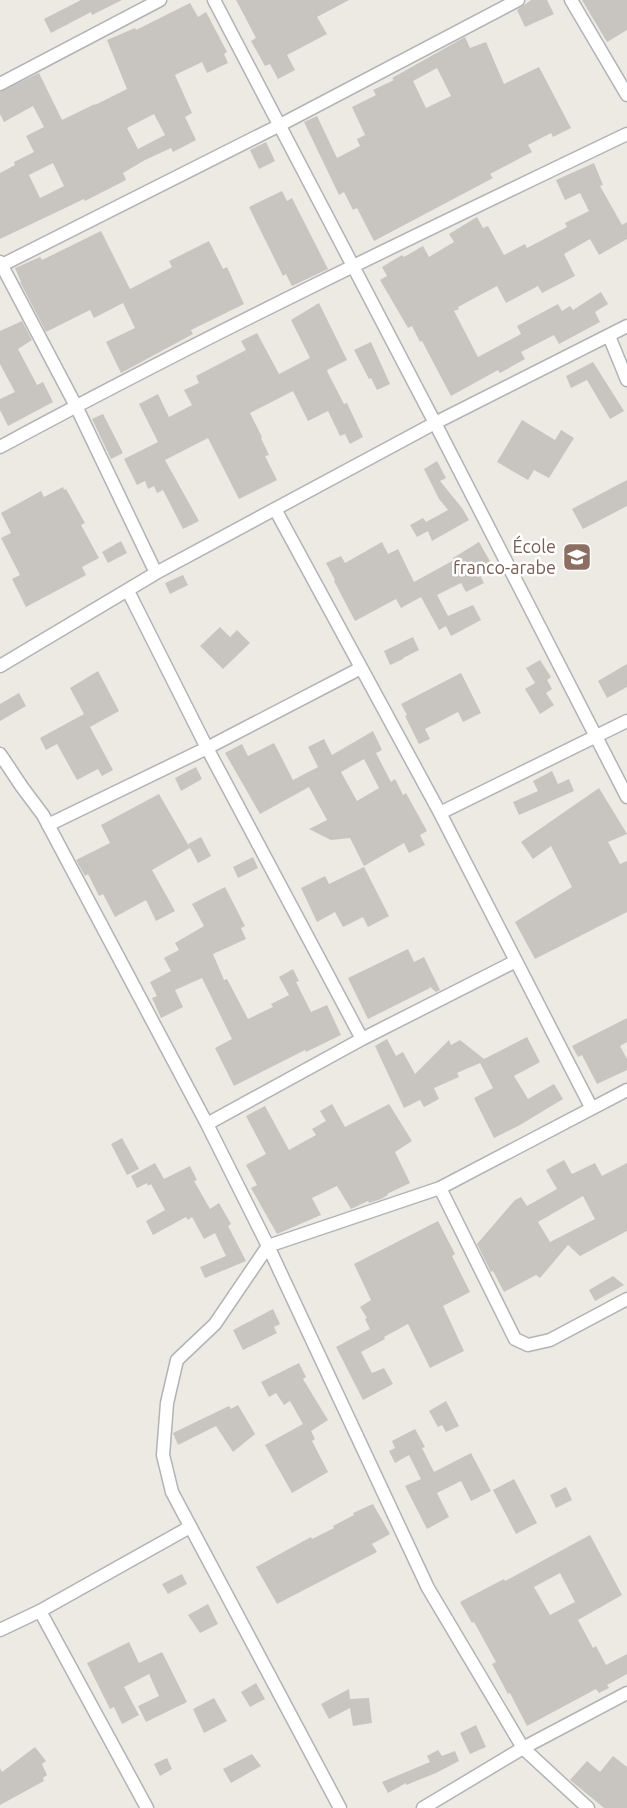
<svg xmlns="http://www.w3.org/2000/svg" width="627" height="1808" font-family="Ubuntu,sans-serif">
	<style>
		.building { fill: #c8c4bf; fill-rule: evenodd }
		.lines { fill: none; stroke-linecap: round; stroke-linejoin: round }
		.minor-casing { stroke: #b0b4b7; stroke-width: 15 }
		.minor { stroke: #fff; stroke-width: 12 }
		.labels { text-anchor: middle; stroke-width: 5; stroke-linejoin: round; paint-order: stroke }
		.education-label { font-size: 18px; fill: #785e54; stroke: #fff; text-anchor: end }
	</style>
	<rect width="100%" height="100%" fill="#ede9e3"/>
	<path class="building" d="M81,0H122L92,15L91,12L51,33L44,19Z
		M236,0H349L317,17L327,34L287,55L295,70L278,79L270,64L265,66L251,41L256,38Z
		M531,0H547L554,14L525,27L517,10Z
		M582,0H627V30L607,42Z
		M190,3L198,17L206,12L227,52L224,54L228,63L207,73L202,62L175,75L192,113L185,117L196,140L173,152L171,148L145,160L123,173L126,180L85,201L84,199L0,239V173L15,165L14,162L34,152L26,136L44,127L33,106L4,122L0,114V92L39,73L62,120L95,104V105L127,89L107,40L135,28L136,30ZM154,114L165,135L138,149L127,128ZM53,163L64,186L40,198L29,175Z
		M465,37L470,48L486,42L504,84L539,67L571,128L553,137L551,133L528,145L532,152L490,174L493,178L374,241L357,208L353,210L344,192L339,195L304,122L317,116L337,158L360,146L357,139L365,135L352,107L376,95L373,90L394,80L392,78ZM437,68L451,96L426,108L413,81Z
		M266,142L275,161L259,169L250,150Z
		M594,163L603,185L600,186L622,225L627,222V239L599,255L590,239L564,254L575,276L542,293L538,286L506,303L497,286L458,307L459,309L454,311L478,357L521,334L517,326L558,304L562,311L570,306L573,310L601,292L608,304L595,312L600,322L559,344L554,335L521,352L525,359L500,373L498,370L451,396L422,341L420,342L412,326L408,328L380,280L387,276L382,267L402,255L404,257L423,246L429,257L454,242L449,234L477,217L483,228L488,226L504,255L525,244L527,248L567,227L565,223L589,211L580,193L565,200L556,180Z
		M282,191L287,201L292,198L296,206L328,269L292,286L286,274L283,276L249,207Z
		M101,231L130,289L172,267L169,261L209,241L223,269L227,267L244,304L191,330L193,334L121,373L106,342L135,328L123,303L94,318L90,310L46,332L20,282H21L15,268L40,257L42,260Z
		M319,303L347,360L327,370L328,373L344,404L347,403L363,437L350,444L345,434L340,436L328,411L308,421L293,391L250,413L262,437L261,438L269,455L265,456L277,480L239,499L208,438L165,460L199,521L183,529L163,490L157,493L154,486L148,489L145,481L137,485L124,459L158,442L139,404L158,394L169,417L192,405L184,390L199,383L196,376L246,350L241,341L257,333L279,374L310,358L291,320Z
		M22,321L32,340L18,349L37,385L43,382L53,402L8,426L0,410V399L15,392L0,364V331Z
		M371,342L390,384L377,390L371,378L369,379L354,350Z
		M593,362L624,411L610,419L587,380L571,388L566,376Z
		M103,414L123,453L111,459L92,419Z
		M522,420L555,440L561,430L574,438L549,478L534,470L528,480L497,462Z
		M437,461L446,478L440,481L462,508L469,520L432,541L428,531L417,537L410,525L423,518L426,522L448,510L439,499L424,469Z
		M627,480V506L583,529L572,509Z
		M63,487L64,490L66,489L85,523L81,525L99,558L82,567L86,575L26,607L12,579L20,575L1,538L11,533L1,513L41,491L44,497Z
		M121,541L127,553L108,563L102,552Z
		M382,542L388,554L398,549L414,582L454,560L453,558L479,542L492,565L478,571L484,583L466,592L461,583L437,595L448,616L473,605L481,620L451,636L446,626L439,630L421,597L401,608L396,599L355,621L334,581L335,580L326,563L341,556L345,563Z
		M183,575L188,585L170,594L165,583Z
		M220,627L230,637L237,630L250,643L223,669L200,646Z
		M413,637L419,650L403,658V659L390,665L384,651Z
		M540,660L551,677L547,680L552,689L546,693L554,705L540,714L525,689L535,683L526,668Z
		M627,664V687L607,698L598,681Z
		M98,671L119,711L90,727L113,770L102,776L98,769L77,780L57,744L46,750L40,738L84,714L70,688Z
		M461,673L481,713L463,722L458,712L425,729L430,739L419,744L405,716L407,715L401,704Z
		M19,693L26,706L0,721V704Z
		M373,731L382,750L376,753L391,782L395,779L403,795L406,793L427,831L420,835L425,845L409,853L404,843L364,866L350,838L331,840L309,829L327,820L309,787L260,814L225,753L242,744L248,756L274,743L293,780L318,767L308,747L324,739L332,755ZM364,759L379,788L357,801L341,772Z
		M196,767L202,779L181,791L175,778Z
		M552,771L558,784L569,779L574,791L519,815L513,802L538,791L533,781Z
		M599,788L627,834L608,842L620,864L627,861V912L535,959L515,922L572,887L551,846L533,859L521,842Z
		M159,794L190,848L152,870L175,911L156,921L146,900L115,917L103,894L99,896L88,874L85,876L76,860L110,843L101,825Z
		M201,837L211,856L198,863L188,844Z
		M253,857L258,868L238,878L233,867Z
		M364,867L389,916L368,927L363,917L343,927L335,912L317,922L301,888L325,876L329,884Z
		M225,887L245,926L241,928L246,939L213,954L224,980L227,979L248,1019L273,1007L271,1004L289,995L279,977L293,969L299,981L296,982L311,1012L327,1005L341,1035L306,1052L305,1050L234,1086L215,1048L232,1039L202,978L175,990L183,1007L161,1018L152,998L157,996L150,982L171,971L164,958L179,950L175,943L204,926L192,904Z
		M408,949L414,962L424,957L440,990L436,992L429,986L430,988L368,1019L348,978Z
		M627,1018V1042L620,1046L627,1059V1070L597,1084L582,1055L578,1057L572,1046Z
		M527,1037L540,1062L514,1076L528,1099L554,1084L563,1099L520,1125L494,1138L474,1098L493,1088L480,1063L457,1073L459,1077L434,1088L439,1099L424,1107L420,1100L404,1108L375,1046L387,1039L396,1056L403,1052L415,1074L449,1040L451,1045L460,1040L484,1059Z
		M332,1104L345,1127L389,1104L412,1141L395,1152L410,1183L387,1194L388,1195L381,1199L369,1203L368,1201L351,1209L337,1186L312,1198L321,1215L277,1234L251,1188L257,1185L246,1165L266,1154L246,1116L265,1106L289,1150L316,1135L312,1129L326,1121L320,1111Z
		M122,1138L139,1169L127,1175L111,1144Z
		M564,1160L572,1174L595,1163L602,1176L627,1163V1231L580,1256L568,1245L540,1278L536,1275L504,1292L493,1271L491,1272L477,1244L515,1200L521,1197L527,1206L557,1189L546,1170ZM583,1196L595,1219L550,1242L538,1222Z
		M155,1163L164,1179L190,1166L197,1180L194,1181L210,1209L219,1203L231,1224L228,1226L246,1261L205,1278L200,1267L226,1256L215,1233L204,1239L192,1217L188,1220L186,1217L153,1235L146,1221L165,1210L151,1184L148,1186L147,1183L137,1188L131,1176Z
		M438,1221L455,1254L452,1256L470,1292L443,1306L464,1351L430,1368L408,1324L384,1337L385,1339L361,1352L372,1373L384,1368L393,1384L363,1400L336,1347L370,1329L365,1319L367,1318L360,1307L371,1300L354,1264Z
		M613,1276L624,1285L595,1301L589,1290Z
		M273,1309L280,1324L274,1327L277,1333L243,1350L233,1330Z
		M299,1363L306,1377L303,1379L328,1420L311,1431L315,1439L312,1441L328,1472L292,1493L265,1445L303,1424L290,1401L284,1405L276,1393L269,1397L261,1382Z
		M446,1401L459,1426L446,1432L442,1425L438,1427L429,1411Z
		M238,1405L255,1434L233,1452L216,1426L178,1445L173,1433L229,1406L231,1409Z
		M415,1429L425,1447L422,1448L434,1472L471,1453L491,1491L471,1501L461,1481L437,1493L449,1517L427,1529L405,1486L421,1479L409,1455L395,1463L389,1451L395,1448L392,1441Z
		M514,1479L537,1523L516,1534L493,1490Z
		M566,1487L572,1500L556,1508L550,1495Z
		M373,1504L390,1534L372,1544L377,1552L277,1604L256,1567L311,1537L312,1539L334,1528L333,1526L354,1515L353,1513Z
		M590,1535L622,1595L578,1620L593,1648L596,1646L606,1665L627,1654V1674L607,1685L609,1688L599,1693L596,1689L527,1726L510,1693L508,1694L492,1664L496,1662L474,1622L472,1623L460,1602L504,1579L505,1581ZM560,1573L575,1602L550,1615L534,1587Z
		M182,1574L187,1584L168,1594L162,1584Z
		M208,1604L218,1624L200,1633L188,1615Z
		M129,1642L139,1663L162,1652L187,1702L146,1722L138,1706L159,1696L149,1674L124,1687L139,1715L122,1724L114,1707L110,1709L87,1663Z
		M256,1683L265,1699L250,1707L241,1692Z
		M349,1689L350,1699L369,1698L372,1723L353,1726L350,1708L329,1719L321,1704Z
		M214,1698L227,1721L204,1733L193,1709Z
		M476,1725L486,1747L470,1754L460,1733Z
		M35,1747L46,1761L42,1764L47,1775L43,1778L44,1781L0,1805V1768L2,1772Z
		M438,1750L442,1756L455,1751L459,1761L436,1773L406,1785V1783L388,1793L382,1782L430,1762L427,1756Z
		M252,1754L261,1766L231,1783L223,1769Z
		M613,1756L627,1767V1808H604L570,1780L587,1761L600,1772Z
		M167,1758L172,1769L160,1776L154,1764Z"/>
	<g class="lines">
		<g class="minor-casing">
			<path id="minor" d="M214,0L435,423L627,797
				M571,0L627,95
				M0,84L160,0
				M0,262L76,406L156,573
				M0,266L280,125L518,0
				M609,336L627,380
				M0,447C205,336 416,235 627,134
				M275,509L440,813L591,1107
				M128,591L207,748L362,1039
				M0,666L156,573L435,423L627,326
				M0,754L22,787L43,815L207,1124L268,1246L428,1588L523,1748L588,1808
				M440,813L627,721
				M48,825L207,748L361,668
				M207,1124L362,1039L516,961
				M440,1188L515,1339L528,1345L550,1340L627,1299
				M40,1611L147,1808
				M0,1630L40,1611L190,1527
				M340,1808L172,1492L163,1455L167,1403L177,1360L215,1324L268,1246L440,1188L627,1090
				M423,1808L523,1748L627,1693"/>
		</g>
		<use href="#minor" class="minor"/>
	</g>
	<defs>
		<g id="school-square" transform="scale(1.5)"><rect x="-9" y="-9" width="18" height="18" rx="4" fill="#8d6e63" stroke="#fff"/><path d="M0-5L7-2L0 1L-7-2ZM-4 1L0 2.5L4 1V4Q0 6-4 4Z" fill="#fff"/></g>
	</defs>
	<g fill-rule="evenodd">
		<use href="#school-square" x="577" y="557"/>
	</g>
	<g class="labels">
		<g class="education-label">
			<text x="556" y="553">École<tspan x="556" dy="21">franco-arabe</tspan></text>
		</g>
	</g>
</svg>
